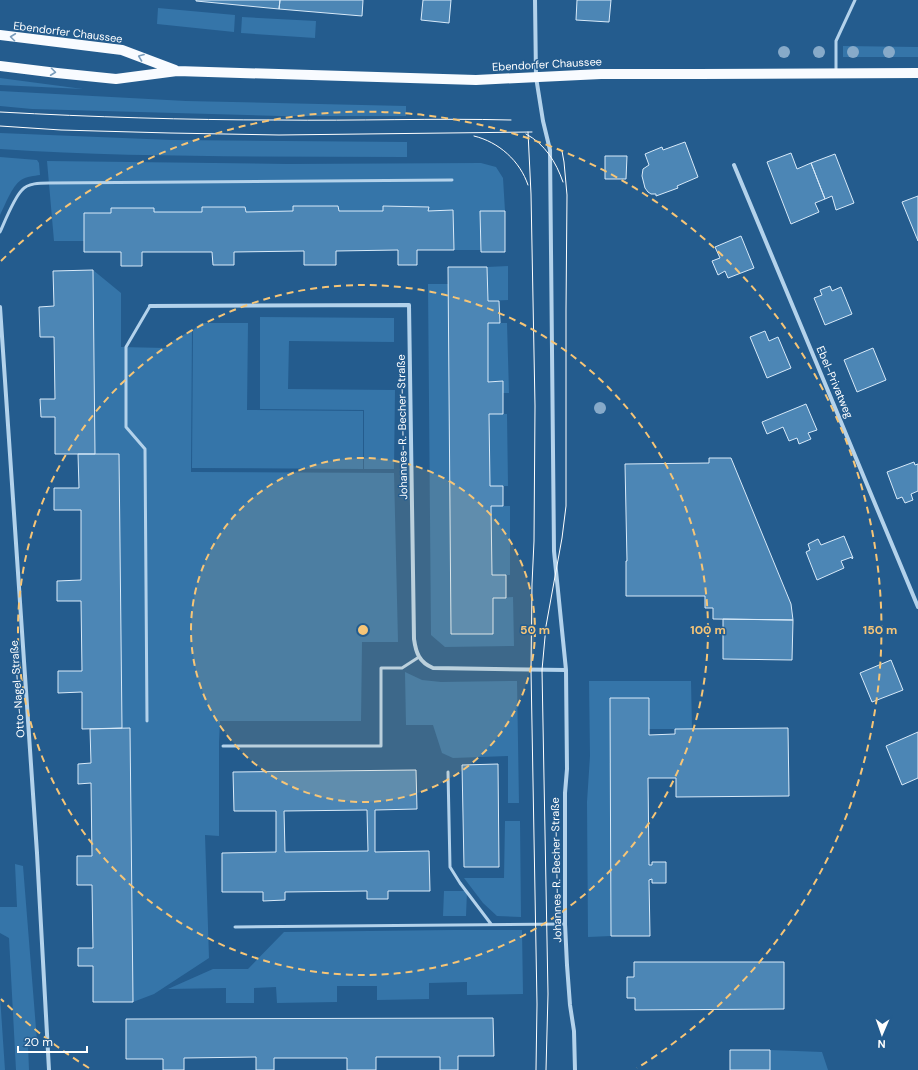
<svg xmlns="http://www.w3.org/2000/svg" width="918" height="1070" font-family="'DM Sans',sans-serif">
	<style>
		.green { fill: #3575a9 }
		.building { fill: #4c86b5; stroke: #d8eaf9; fill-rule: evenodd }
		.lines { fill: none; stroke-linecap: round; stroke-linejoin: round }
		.lane { stroke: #b3d2eb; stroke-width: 3 }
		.street { stroke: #b3d2eb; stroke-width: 4 }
		.primary { stroke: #f8fbff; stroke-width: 10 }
		.tram { stroke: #fff; stroke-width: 1 }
		.tree { fill: #87aac9 }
		.oneway { stroke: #799cbb }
		.ring { fill: none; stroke: #f6c577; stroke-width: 2; stroke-dasharray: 7 5 }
		.labels { text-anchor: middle; stroke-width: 3; stroke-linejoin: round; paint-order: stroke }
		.street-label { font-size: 11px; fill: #fff; stroke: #245c8e }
		.centre { fill: #f6c577; stroke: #245c8e; stroke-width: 2 }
		.ring-label { font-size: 12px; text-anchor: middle; font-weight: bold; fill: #f6c577; stroke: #245c8e; stroke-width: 3; stroke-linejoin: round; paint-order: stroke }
	</style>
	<rect width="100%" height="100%" fill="#245c8e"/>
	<path class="green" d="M158,8L235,15L234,32L157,24Z
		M242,17L316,21L315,38L241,33Z
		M843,46L918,47V57H843Z
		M0,78L83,89L0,85Z
		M0,91L186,101L406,106V116H281L32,109L0,106Z
		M0,133L172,140L407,142V157C271,156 135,158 0,149Z
		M0,157L37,160L39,163L40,175C34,176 27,176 21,180C12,186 5,205 0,215Z
		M47,161L287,164L481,163L496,167L503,178L505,211H480L481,250H454L453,211H428V207L383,206V211H339L338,206H293V211L246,212L245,207H202V212H154L153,208H111V213H84V241H54Z
		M508,266V300L488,301L487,267Z
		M93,270L121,293V347L165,348L174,340L192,330L191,472L394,473L398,642H362L361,721H220L219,743V836L205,835L209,958L154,994L133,1002L130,728H122L119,454H95Z
		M428,284H449L451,634H493V598L513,597L514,646L445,647L431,635Z
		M260,317L394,318V342L289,341L288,389L395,390L394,469H364V410L260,409Z
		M201,323H248L247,410L363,411V469L192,468L193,330Z
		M488,323H507L509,393H503V381L488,382Z
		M489,414H507L508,486H490Z
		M491,506H510V575H492Z
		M405,672L422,680L441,682L517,681L519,803H508V756L453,758L442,753L433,725H406Z
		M589,681H691L692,729H649V698H610L611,936L588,937L587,802L590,756Z
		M505,821H520L521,917L497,916L483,903L464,878H504Z
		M15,864L23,866L37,1041L28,1045L29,1070H16L9,938L0,933V907H17Z
		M444,891H467L466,916H443Z
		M453,930H522L523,994L467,995V982L429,983V999L377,1000V986H337V1002L277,1003L276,987L254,988V1003H226V988L168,989L213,969H248L284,932Z
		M0,996L5,1070H0Z
		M770,1050L822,1052L828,1070H770Z"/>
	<path class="building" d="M196,0H280L279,9L196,1Z
		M280,0H363L362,16L279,9Z
		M423,0H451L449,23L421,20Z
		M577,0H611L609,22L576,20Z
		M685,142L698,177L677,186L678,188L656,196V194H651L648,192L645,188L642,176L643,169L649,165L645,154L662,147L663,150Z
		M791,153L797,169L811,163L825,199L815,203L819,212L791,224L767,162Z
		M835,154L854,203L836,210L832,196L825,199L811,163Z
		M605,156H627L626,179H605Z
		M918,196V241L902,202Z
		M293,206H338L339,211H383V206L429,207L428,211L453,210L454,250H417V265H398V250L336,251V265H304V251L234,252V265H213L212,252H142V266H121V252H84V213H111V208H154V212H202V207H245L246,212L293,211Z
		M480,211H505V252H481Z
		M741,236L754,268L728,278L725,271L718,275L712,261L720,258L715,247Z
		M448,267H487L488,301H499L500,323H488V382L503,381V414H489L490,486H503V506H491L492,575H506V598H493V634H451Z
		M93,270L95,454H55V417H41L40,399H55L54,337H40L39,307L54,306L53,271Z
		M830,286L832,291L841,287L852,314L825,325L814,298L822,295L820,290Z
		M765,331L769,341L778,337L791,368L767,378L750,337Z
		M873,348L886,380L857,392L844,360Z
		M806,404L817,430L808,433L811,439L799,444L797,438L789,441L783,427L767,434L762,422Z
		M78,454H119L122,728L82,729V692L58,693V671H82L81,601H57V581L81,580V510H54V488H79Z
		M709,458H731L791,604L793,620L713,619V608H705V596H626V561H627L625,464L709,463Z
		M914,462L915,465L918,464V491L911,494L913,500L905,503L902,497L897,499L887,472Z
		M844,536L853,558L852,559V557L841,561L844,568L817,580L806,552L810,550L808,544L818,539L821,545Z
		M723,619L793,620L792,660L723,659Z
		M891,660L903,690L872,702L860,673Z
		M610,698H649V735L675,734V729L788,728L789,796L676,797V778H648L649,865H652V862H666V883H652V879L649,880L650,936H611Z
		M130,728L133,1002H93V966H78V948H93L92,885H77V856H92L91,783L78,784V764L91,763L90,729Z
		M918,732V778L902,785L886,746Z
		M498,764L499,867H464L462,765Z
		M416,770L417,809L375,810V852L429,851L430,891H388V899H367V891L285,892V900L263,901V892H222V853L276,852V811H234L233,772ZM367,810L368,851L285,852L284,811Z
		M634,962H784V1009L635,1010V998H627V977H634Z
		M493,1018L494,1056H458V1070H440V1057H376V1070H347V1058H274V1070H256V1057L184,1058V1070H163V1059H126V1019Z
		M730,1050H770V1070H730Z"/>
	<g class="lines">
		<path class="lane" d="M836,72V41L855,0
			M0,232C5,221 14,198 22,190C28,183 40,183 49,183L452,180
			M147,721L145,449L126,427V347L150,306
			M223,746H381V668H402L419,657
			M448,772L450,867L460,883L491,924
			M235,927L565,924"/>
		<path class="street" d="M535,0L536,77L543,121L550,150L554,551L566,670L567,769L565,793V924L567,965L570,1005L574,1031L575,1070
			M734,165L918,607
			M150,306L409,305L414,639C416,653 419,662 433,668L566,670
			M0,307L37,853L49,1070"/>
		<path class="primary" d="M0,35L122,50L175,70
			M0,66L57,73L116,79L177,71L476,80L601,74H698L918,73"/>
		<path class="tram" d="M0,112C93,117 185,120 278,120C356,121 434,118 511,120
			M0,126L61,130L170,133L279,135L532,132
			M528,132L531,194L535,406L534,541L532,584L531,670L537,1004L536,1070
			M526,134C545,144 556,162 563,182
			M474,136C499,142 520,161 528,185
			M546,1070L548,994L542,670L546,626L562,538L566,506V310L567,195L564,162L562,151"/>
	</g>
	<g class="tree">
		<circle cx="784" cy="52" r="6"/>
		<circle cx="819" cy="52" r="6"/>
		<circle cx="853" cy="52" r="6"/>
		<circle cx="889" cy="52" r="6"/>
		<circle cx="600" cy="408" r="6"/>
	</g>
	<defs><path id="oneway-chevron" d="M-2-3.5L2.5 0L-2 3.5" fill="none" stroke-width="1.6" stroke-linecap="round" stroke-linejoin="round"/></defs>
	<g class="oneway">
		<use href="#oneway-chevron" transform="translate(13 37) rotate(-173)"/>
		<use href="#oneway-chevron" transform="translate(141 57) rotate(-159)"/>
		<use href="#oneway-chevron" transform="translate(53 72) rotate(7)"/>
	</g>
	<circle cx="363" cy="630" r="172" fill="#f6c577" fill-opacity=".12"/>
	<g class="ring">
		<circle cx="363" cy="630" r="172"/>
		<circle cx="363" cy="630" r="345"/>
		<path d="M89 1068A517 517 0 0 1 1 999M1 261A517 517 0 1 1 637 1068"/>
	</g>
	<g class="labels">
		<g class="street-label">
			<text transform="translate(68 32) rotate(7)" y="4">Ebendorfer Chaussee</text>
			<text transform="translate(547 64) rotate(-3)" y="4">Ebendorfer Chaussee</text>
			<text transform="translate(835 382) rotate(67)" y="4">Ebel-Privatweg</text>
			<text transform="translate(402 427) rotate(-91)" y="4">Johannes-R.-Becher-Straße</text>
			<text transform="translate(17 689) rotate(-94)" y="4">Otto-Nagel-Straße</text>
			<text transform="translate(556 870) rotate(-91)" y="4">Johannes-R.-Becher-Straße</text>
		</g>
	</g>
	<circle cx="363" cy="630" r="6" class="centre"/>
	<g class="ring-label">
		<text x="535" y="634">50 m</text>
		<text x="708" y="634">100 m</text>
		<text x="880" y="634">150 m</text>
	</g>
	<g transform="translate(882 1034) rotate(182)" stroke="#245c8e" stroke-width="3" paint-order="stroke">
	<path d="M0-3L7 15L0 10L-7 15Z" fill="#ffffff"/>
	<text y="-6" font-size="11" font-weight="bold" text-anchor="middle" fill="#ffffff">N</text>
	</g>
	<path d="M18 1046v6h69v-6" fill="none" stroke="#ffffff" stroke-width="2"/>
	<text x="24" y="1046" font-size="12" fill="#ffffff" stroke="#245c8e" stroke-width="3" paint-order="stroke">20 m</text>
</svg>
